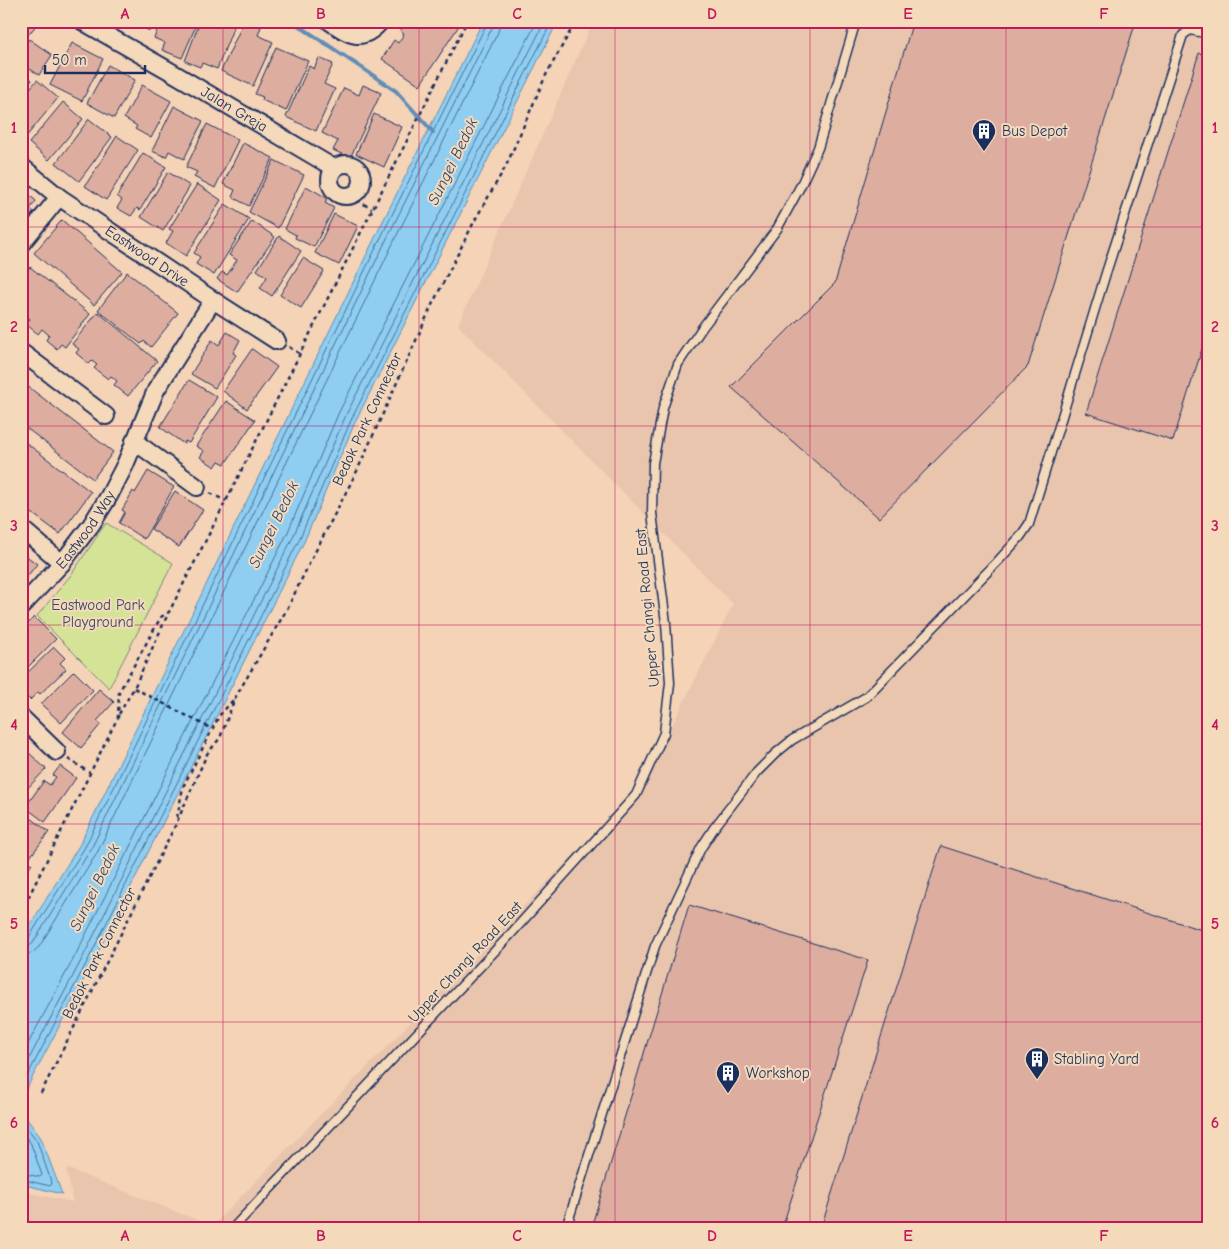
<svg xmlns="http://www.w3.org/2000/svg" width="1229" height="1249" font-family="'Comic Neue',sans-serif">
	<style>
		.built { fill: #e9c5ae }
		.green { fill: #d4e396; stroke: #78897a }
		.water { fill: #8fcef0; stroke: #618eb6 }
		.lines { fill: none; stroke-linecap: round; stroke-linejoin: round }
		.shore { stroke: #496f98; stroke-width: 1 }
		.stream { stroke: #618eb6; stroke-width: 4 }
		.building { fill: #ddaea0; stroke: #1b2f5e }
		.service-casing { stroke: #1b2f5e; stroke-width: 11 }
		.minor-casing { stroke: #1b2f5e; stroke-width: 20 }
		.path { stroke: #1b2f5e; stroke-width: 2.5; stroke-dasharray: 4 4; stroke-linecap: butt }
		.service { stroke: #f4d9bb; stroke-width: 8 }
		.minor { stroke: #f4d9bb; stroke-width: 16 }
		.grid { fill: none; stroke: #c2185b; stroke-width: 1; stroke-opacity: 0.55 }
		.labels { text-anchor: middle; stroke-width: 4; stroke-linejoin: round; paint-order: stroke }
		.street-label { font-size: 15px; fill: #1b2f5e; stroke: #f4d9bb }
		.poi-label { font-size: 15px; fill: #1b2f5e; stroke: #f4d9bb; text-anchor: start }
		.park-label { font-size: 15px; fill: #374a66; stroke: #f4d9bb }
		.water-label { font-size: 16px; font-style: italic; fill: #2c4774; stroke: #f4d9bb }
		.neatline { fill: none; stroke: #c2185b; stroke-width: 2 }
		.grid-label { font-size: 16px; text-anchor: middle; font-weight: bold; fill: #c2185b }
	</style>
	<rect width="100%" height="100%" fill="#f4d3b7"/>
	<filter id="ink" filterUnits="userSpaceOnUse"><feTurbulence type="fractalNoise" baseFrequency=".02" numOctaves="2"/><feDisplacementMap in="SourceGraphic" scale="10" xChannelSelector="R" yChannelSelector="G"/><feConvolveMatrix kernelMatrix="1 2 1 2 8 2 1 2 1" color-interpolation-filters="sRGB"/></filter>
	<g filter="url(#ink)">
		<path class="built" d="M593,21H1208V1228H21V1191L73,1202L66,1168L212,1226L642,785L733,604L458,325Z"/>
		<path class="green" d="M106,523L173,563L109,688L37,616L71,575Z"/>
		<path class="water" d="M483,21H558L356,420L304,542L93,962L21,1099V940L80,844L381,225Z
			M21,1111L41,1138L62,1194L21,1184Z"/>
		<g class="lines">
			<path class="shore" d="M21,942L28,939L85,847L386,227L486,25L487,21
				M21,948L28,947L33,943L91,849L391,230L492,28L493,21
				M21,955L32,953L39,947L97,853L398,233L498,32L501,21
				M21,1057L76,954L287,534L339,412L537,21
				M21,1074L83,957L293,537L346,415L545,21
				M21,1088L88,960L299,540L352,418L552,21
				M21,1119L37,1141L52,1184L50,1186L21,1179
				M21,1130L31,1144L42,1175L40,1177L21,1173"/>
			<path class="stream" d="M292,21L396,91L433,132"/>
		</g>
		<path class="building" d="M21,21H40L21,43Z
			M128,21H155L150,31Z
			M161,21H198L182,58L162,50L165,43L154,38Z
			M200,21H236L217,69L202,63L200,67L185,61Z
			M244,21H249L261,27L258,35L273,42L253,86L221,71Z
			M407,21H462L420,85L382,59L394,40L398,43L404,34L400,31Z
			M913,21H1136L1028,366L879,518L731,387L835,283Z
			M29,39L52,55L39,75L21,63V50Z
			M72,43L103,59L82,101L50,85Z
			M276,47L308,61L286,111L262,100L263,97L255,94Z
			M1199,53L1208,56V330L1173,441L1086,413Z
			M319,58L333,64L324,84L335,89L316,131L286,117L309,66L314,69Z
			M108,65L135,80L114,118L87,103Z
			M21,71L32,80L21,94Z
			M37,80L58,98L25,138L21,135V99Z
			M142,85L171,101L151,138L135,129L137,126L124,118Z
			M363,85L381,93L350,158L333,150L338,141L322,133L344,88L359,95Z
			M63,102L83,119L49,160L29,143Z
			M174,106L203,121L184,159L169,151L166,157L152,151Z
			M374,114L402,127L384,167L356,154Z
			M89,119L112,137L79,181L56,163Z
			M207,124L238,140L215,188L194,177L197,172L186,167Z
			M117,136L138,150L106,200L85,186Z
			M243,143L273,158L249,206L232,197L235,190L223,184Z
			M143,153L166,167L140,210L137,208L131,216L117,208L122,200L117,196Z
			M274,160L304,175L278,228L249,212Z
			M168,172L190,186L163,231L141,217Z
			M197,184L221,200L186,256L166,243L173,231L169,229Z
			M306,186L327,198L325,203L334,208L314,247L295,238L296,235L285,229Z
			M25,191L36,201L30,209L34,212L21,227V196Z
			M225,204L249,219L214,275L196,264L200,257L194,253Z
			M334,214L358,226L339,265L315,253Z
			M62,220L122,272L94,305L34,253Z
			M252,221L275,237L237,292L217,279L222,272L227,275L237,260L229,255Z
			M279,236L301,251L272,296L260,288L267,277L257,270Z
			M303,258L324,271L301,308L280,295Z
			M30,267L90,314L65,347L61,344L57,349L46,340L49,335L42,329L38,334L26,324L30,319L23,313L21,315V278Z
			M127,272L178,313L151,347L144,341L141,344L98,310Z
			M98,312L157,361L128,396L114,385L117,381L111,376L108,379L94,368L97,365L92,361L89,364L76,353L79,349L72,344Z
			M227,332L240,340L233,353L236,355L215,388L191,374L212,340L219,345Z
			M252,349L277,367L247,409L223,391Z
			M189,380L217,397L189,443L185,441L184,444L160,427Z
			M22,382L113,452L93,479L21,424Z
			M226,401L255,420L225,464L219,461L215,467L200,457L204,451L196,446Z
			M21,439L91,492L60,534L21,505Z
			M148,471L174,487L144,539L119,523L125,512L122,510L133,491L135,493Z
			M175,491L203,510L179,547L151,529Z
			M21,552L37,564L21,584Z
			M34,617L56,639L21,674V631Z
			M54,647L65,658L60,663L66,669L40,694L38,692L30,700L21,691V679Z
			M74,671L93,690L61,723L41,704Z
			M99,689L114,702L97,721L101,724L81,748L63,732Z
			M25,749L46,769L21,795V752Z
			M60,766L76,778L45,822L25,807L44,781L50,785L56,777L53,775Z
			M22,811L49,832L27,861L32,864L23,877L21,876Z
			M941,846L1208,932V1228H821Z
			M689,905L868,960L782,1228H591Z"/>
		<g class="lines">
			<g class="service-casing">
				<path id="service" d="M233,1228L509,936L636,795L664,733L670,683L666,623L652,513L653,463L663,408L678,364L702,328L777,229L800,187L818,148L856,21
					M566,1228L655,946L701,848L714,828L757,772L775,754L792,740L866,697L998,561L1020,537L1029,524L1106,273L1183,35L1190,30L1208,34"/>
			</g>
			<g class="minor-casing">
				<g id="minor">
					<path id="s1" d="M82,21L168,70L334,168"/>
					<path d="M329,21C350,35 362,44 381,21"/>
					<circle cx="346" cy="180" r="16"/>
					<path id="s2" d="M21,166L59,197L213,300L277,341"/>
					<path d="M21,244L59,197"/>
					<path d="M21,352L106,416"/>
					<path d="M134,441L197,487"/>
					<path d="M21,528L62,563"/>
					<path id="s3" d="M21,607L62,563L91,525L109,496L125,465L156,390L213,300"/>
					<path d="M21,717L57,752"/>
				</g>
			</g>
			<path class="path" d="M350,196L372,209
				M289,347L300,354
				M210,493L226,501
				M21,625L26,621
				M134,688L212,729
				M119,714L134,688L168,614
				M68,759L90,773
				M177,818L183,787L219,716L233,700
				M21,900L27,902
				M21,912L118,717L119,692L161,617L169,612L226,501L467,21
				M41,1093L176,824L207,754L220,738L235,698L287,609L312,558L357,471L432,305L475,220L506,166L546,75L576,21"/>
			<use href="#service" class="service"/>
			<use href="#minor" class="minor"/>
		</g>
	</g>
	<path class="grid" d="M223,21V1228M419,21V1228M615,21V1228M810,21V1228M1006,21V1228M21,227H1208M21,426H1208M21,625H1208M21,824H1208M21,1022H1208"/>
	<defs>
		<g id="building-pin" transform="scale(1.25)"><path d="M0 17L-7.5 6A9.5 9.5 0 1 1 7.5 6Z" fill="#1b2f5e" stroke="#f4d9bb"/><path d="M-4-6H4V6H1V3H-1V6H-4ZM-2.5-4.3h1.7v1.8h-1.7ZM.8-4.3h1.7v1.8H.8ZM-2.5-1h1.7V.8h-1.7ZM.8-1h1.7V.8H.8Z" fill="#fff"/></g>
	</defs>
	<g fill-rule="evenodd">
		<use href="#building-pin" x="984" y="131"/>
		<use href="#building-pin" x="1037" y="1059"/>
		<use href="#building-pin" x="728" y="1073"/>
	</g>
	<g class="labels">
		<g class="street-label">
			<text dy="5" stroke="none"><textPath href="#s1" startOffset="176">Jalan Greja</textPath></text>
			<text dy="5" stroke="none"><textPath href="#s2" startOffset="155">Eastwood Drive</textPath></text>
			<text transform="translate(367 419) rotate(-65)" y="5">Bedok Park Connector</text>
			<text dy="5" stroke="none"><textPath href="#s3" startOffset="101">Eastwood Way</textPath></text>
			<text transform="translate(647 608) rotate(-95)" y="5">Upper Changi Road East</text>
			<text transform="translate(99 953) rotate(-63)" y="5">Bedok Park Connector</text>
			<text transform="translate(465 962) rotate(-47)" y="5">Upper Changi Road East</text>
		</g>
		<g class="poi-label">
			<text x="1002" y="136">Bus Depot</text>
			<text x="1054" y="1064">Stabling Yard</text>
			<text x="746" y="1078">Workshop</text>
		</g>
		<g class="park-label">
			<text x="98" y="610">Eastwood Park<tspan x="98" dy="17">Playground</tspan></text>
		</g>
		<g class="water-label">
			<text transform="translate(452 161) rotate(-64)" y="6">Sungei Bedok</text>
			<text transform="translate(273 524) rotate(-64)" y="6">Sungei Bedok</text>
			<text transform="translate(94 887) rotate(-64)" y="6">Sungei Bedok</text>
		</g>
	</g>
	<rect width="1229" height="1249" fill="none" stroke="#f4d9bb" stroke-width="55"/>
	<path d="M45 65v8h100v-8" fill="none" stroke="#1b2f5e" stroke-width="2.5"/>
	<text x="52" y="65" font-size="15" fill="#1b2f5e" stroke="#f4d9bb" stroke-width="4" paint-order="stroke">50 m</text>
	<rect x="28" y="28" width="1174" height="1194" class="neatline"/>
	<g class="grid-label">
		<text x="125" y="19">A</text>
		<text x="321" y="19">B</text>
		<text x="517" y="19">C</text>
		<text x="712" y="19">D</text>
		<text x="908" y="19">E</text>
		<text x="1104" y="19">F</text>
		<text x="14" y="133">1</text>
		<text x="1215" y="133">1</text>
		<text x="14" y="332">2</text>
		<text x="1215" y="332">2</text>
		<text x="14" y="531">3</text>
		<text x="1215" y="531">3</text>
		<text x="14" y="730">4</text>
		<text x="1215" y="730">4</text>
		<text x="14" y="929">5</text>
		<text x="1215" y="929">5</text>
		<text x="14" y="1128">6</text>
		<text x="1215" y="1128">6</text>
		<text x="125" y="1241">A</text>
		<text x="321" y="1241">B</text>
		<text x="517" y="1241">C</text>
		<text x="712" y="1241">D</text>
		<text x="908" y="1241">E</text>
		<text x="1104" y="1241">F</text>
	</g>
</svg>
